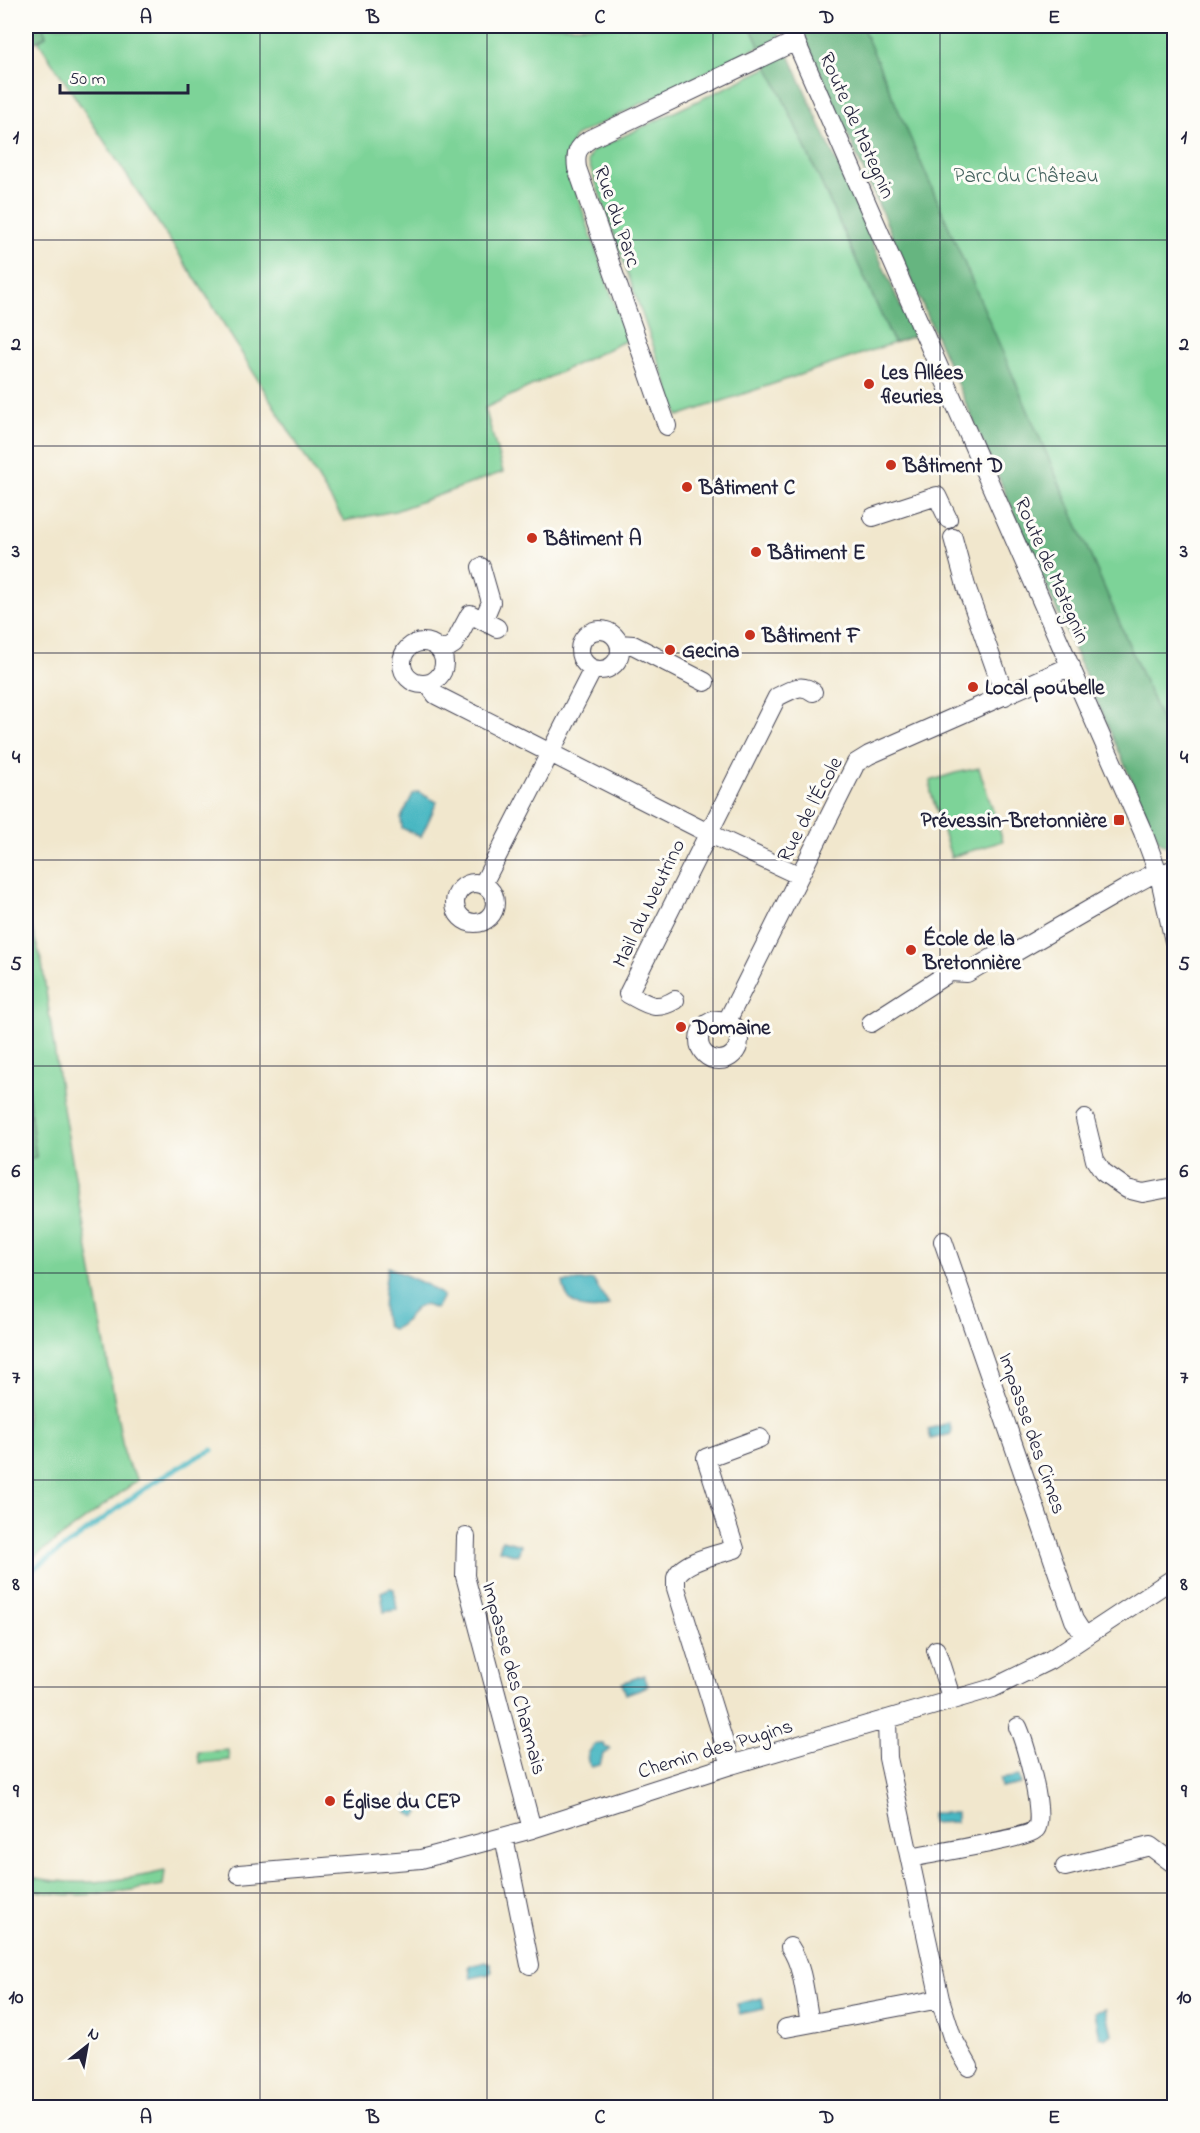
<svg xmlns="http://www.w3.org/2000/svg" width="1200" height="2133" font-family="'Indie Flower',sans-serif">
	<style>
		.green { fill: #7dd398; stroke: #507a6a; stroke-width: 1.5 }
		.forest { fill: #66b580; stroke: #446c5e; stroke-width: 1.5 }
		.water { fill: #49b7c2; stroke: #366c7e; stroke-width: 1.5 }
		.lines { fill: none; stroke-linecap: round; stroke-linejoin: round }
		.stream { stroke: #49b7c2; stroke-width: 5 }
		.minor-casing { stroke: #414051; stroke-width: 20 }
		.minor { stroke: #fff; stroke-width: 18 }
		.grid { fill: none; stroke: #22223b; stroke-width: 1.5; stroke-opacity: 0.55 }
		.poi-dot { fill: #c8321e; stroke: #fdfcf7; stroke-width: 2 }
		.labels { text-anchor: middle; stroke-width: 6; stroke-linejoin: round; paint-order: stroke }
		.street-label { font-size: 21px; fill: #22223b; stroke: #fdfcf7 }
		.park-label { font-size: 21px; fill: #42605c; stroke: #fdfcf7 }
		.poi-label { font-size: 21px; font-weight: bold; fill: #22223b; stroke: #fdfcf7; text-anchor: start }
		.neatline { fill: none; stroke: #22223b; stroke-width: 2 }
		.grid-label { font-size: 20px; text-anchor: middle; font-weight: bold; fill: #22223b }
	</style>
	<rect width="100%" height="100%" fill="#fdfcf7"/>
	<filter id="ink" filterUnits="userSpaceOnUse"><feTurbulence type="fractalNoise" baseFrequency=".0167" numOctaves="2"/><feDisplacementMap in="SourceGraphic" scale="12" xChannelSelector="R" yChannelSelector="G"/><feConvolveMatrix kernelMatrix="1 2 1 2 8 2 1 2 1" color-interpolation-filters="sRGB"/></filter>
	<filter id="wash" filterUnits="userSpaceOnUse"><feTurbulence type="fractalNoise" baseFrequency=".008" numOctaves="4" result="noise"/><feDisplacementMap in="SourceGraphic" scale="24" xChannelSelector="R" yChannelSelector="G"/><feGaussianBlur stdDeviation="1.35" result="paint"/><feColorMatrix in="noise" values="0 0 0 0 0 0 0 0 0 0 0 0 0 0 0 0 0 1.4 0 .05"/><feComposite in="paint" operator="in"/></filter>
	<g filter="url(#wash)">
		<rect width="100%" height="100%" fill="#f1e7cd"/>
		<path class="green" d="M43,26H750L760,46L575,136L565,159L627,340L485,408L503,472L395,511L344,521L208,298L38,41L46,36Z
			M800,26H1174V851L1159,841L1150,822Z
			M769,67L894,343L678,416L588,161L592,151Z
			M979,768L1003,841L951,857L931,793L930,781L955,773Z
			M26,908L42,963L62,1103L125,1459L138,1480L26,1563V1159L36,1157L26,1079Z
			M228,1750L229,1760L199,1763L198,1752Z
			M165,1871L163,1885C117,1893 71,1901 26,1888V1876C73,1887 118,1882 165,1871Z"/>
		<path class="forest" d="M26,26H43L46,36L26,47Z
			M750,26H776L914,336L894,343Z
			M800,26H862L1174,749V851L1159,841L1150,822Z
			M26,1079L36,1157L26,1159Z"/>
		<path class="water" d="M418,792L437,802L421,837L402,828L401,818L413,794Z
			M388,1267L427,1285L443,1296L436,1309C432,1308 427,1305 423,1305C414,1306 408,1319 402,1324C373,1348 386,1275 388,1267Z
			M593,1280L609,1305C588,1316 566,1306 563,1282Z
			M949,1423L952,1431L951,1434L931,1439L928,1429Z
			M502,1540L521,1545L518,1555L499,1550Z
			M390,1588L394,1589L397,1610L384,1612L381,1592Z
			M644,1675L648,1686L626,1694L622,1683Z
			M596,1744H604L606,1748H610L608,1752L603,1754L600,1765L592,1767C583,1759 589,1750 596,1744Z
			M1019,1776L1021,1784L1001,1788L1000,1779Z
			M409,1794L416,1797L419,1813L415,1817L408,1813L405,1800Z
			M931,1813H956V1822L931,1823Z
			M486,1962L490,1964L492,1971L489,1974L471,1978L469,1966Z
			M762,1998L764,2009L740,2014L737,2004Z
			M1106,2009L1112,2034L1106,2039L1100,2037L1095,2012Z"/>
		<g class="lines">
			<path class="stream" d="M26,1573C90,1534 143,1481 212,1450"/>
		</g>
	</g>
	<g filter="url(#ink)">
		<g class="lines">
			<g class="minor-casing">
				<path id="minor" d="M789,26L1143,832L1159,875L1174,941
					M667,426L577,168C575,153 577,148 590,139L796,41
					M873,517L937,496L948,519
					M953,538L966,586L1005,696
					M481,567L491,602L483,621
					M580 650a20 20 0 1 1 40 0a20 20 0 1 1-40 0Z
					M402 663a21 21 0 1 1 42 0a21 21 0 1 1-42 0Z
					M619,644L633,645L705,682
					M441,652L454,644L470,614L497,628
					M428,684L436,695L708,833L798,875
					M455 903a20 20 0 1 1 40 0a20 20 0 1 1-40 0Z
					M483,884L593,669
					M675,1000C655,1012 647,1004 628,994L777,697C790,691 800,682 813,692
					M699 1040a20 20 0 1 1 40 0a20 20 0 1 1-40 0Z
					M727,1021L856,763L869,755L1071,666
					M871,1023L950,972L967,973L997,955L1014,953L1125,889L1149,876L1159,875L1174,869
					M1085,1119L1095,1160L1103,1172L1127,1189L1143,1193L1174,1187
					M943,1241L1074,1620L1085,1637
					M466,1537L465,1576L532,1829
					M936,1650L952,1700
					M731,1765L676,1588C676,1585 676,1581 676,1578C681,1561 720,1554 735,1549L706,1458L760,1438
					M504,1837L530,1965
					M911,1858C928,1854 1030,1838 1036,1829C1046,1816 1025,1743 1018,1727
					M1065,1867L1150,1846L1174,1864
					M239,1874L421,1859L532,1829L731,1765L993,1688L1050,1660L1174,1578
					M790,1947C804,1968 805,1998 810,2023
					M940,1999L952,2037L969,2067
					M786,2028L940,1999L888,1758L887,1719"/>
			</g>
			<use href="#minor" class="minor"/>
		</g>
	</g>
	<path class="grid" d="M260,26V2108M487,26V2108M713,26V2108M940,26V2108M26,240H1174M26,446H1174M26,653H1174M26,860H1174M26,1066H1174M26,1273H1174M26,1480H1174M26,1687H1174M26,1893H1174"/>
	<g class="poi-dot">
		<circle cx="869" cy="384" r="6"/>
		<circle cx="891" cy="465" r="6"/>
		<circle cx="687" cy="487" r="6"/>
		<circle cx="532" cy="538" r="6"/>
		<circle cx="756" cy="552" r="6"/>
		<circle cx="750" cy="635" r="6"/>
		<circle cx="670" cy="650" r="6"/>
		<circle cx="973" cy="687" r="6"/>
		<rect x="1113" y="814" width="12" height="12" rx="3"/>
		<circle cx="911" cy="950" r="6"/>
		<circle cx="681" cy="1027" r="6"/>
		<circle cx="330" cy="1801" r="6"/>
	</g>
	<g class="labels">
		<g class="street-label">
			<text transform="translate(858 125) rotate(66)" y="7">Route de Mategnin</text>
			<text transform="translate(618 216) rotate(71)" y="7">Rue du Parc</text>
			<text transform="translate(1053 570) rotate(66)" y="7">Route de Mategnin</text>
			<text transform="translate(809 809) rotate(-62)" y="7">Rue de l'École</text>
			<text transform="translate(648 903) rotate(-64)" y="7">Mail du Neutrino</text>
			<text transform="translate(1033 1433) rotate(71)" y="7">Impasse des Cimes</text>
			<text transform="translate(515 1678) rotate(75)" y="7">Impasse des Charmais</text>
			<text transform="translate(715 1748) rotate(-17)" y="7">Chemin des Pugins</text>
		</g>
		<g class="park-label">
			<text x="1026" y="182">Parc du Château</text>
		</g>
		<g class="poi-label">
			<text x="881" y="379">Les Allées<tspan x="881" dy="24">fleuries</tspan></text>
			<text x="903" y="472">Bâtiment D</text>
			<text x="699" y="494">Bâtiment C</text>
			<text x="544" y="545">Bâtiment A</text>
			<text x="768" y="559">Bâtiment E</text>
			<text x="762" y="642">Bâtiment F</text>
			<text x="682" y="657">Gecina</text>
			<text x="985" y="694">Local poubelle</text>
			<text x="1107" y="827" text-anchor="end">Prévessin-Bretonnière</text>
			<text x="923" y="945">École de la<tspan x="923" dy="24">Bretonnière</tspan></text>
			<text x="693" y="1034">Domaine</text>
			<text x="342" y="1808">Église du CEP</text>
		</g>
	</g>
	<rect width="1200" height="2133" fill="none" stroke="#fdfcf7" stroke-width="66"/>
	<g transform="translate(87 2046) rotate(31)" stroke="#fdfcf7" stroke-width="4.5" paint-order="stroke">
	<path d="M0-4.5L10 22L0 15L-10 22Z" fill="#22223b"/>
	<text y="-9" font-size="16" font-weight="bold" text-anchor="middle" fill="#22223b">N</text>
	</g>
	<path d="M60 84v9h128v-9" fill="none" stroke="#22223b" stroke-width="3"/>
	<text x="69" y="84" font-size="18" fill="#22223b" stroke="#fdfcf7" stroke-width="4.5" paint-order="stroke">50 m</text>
	<rect x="33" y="33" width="1134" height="2067" class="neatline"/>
	<g class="grid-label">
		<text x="146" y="23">A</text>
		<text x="373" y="23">B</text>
		<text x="600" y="23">C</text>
		<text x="827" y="23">D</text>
		<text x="1054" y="23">E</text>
		<text x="16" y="143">1</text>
		<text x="1184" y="143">1</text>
		<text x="16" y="350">2</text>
		<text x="1184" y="350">2</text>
		<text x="16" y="557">3</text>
		<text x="1184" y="557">3</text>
		<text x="16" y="763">4</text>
		<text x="1184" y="763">4</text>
		<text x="16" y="970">5</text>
		<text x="1184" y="970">5</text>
		<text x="16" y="1177">6</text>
		<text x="1184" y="1177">6</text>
		<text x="16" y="1383">7</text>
		<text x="1184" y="1383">7</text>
		<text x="16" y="1590">8</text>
		<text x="1184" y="1590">8</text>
		<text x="16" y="1797">9</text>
		<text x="1184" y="1797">9</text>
		<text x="16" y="2003">10</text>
		<text x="1184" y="2003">10</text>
		<text x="146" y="2123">A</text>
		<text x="373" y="2123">B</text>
		<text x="600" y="2123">C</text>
		<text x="827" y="2123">D</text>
		<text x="1054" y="2123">E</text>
	</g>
</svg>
